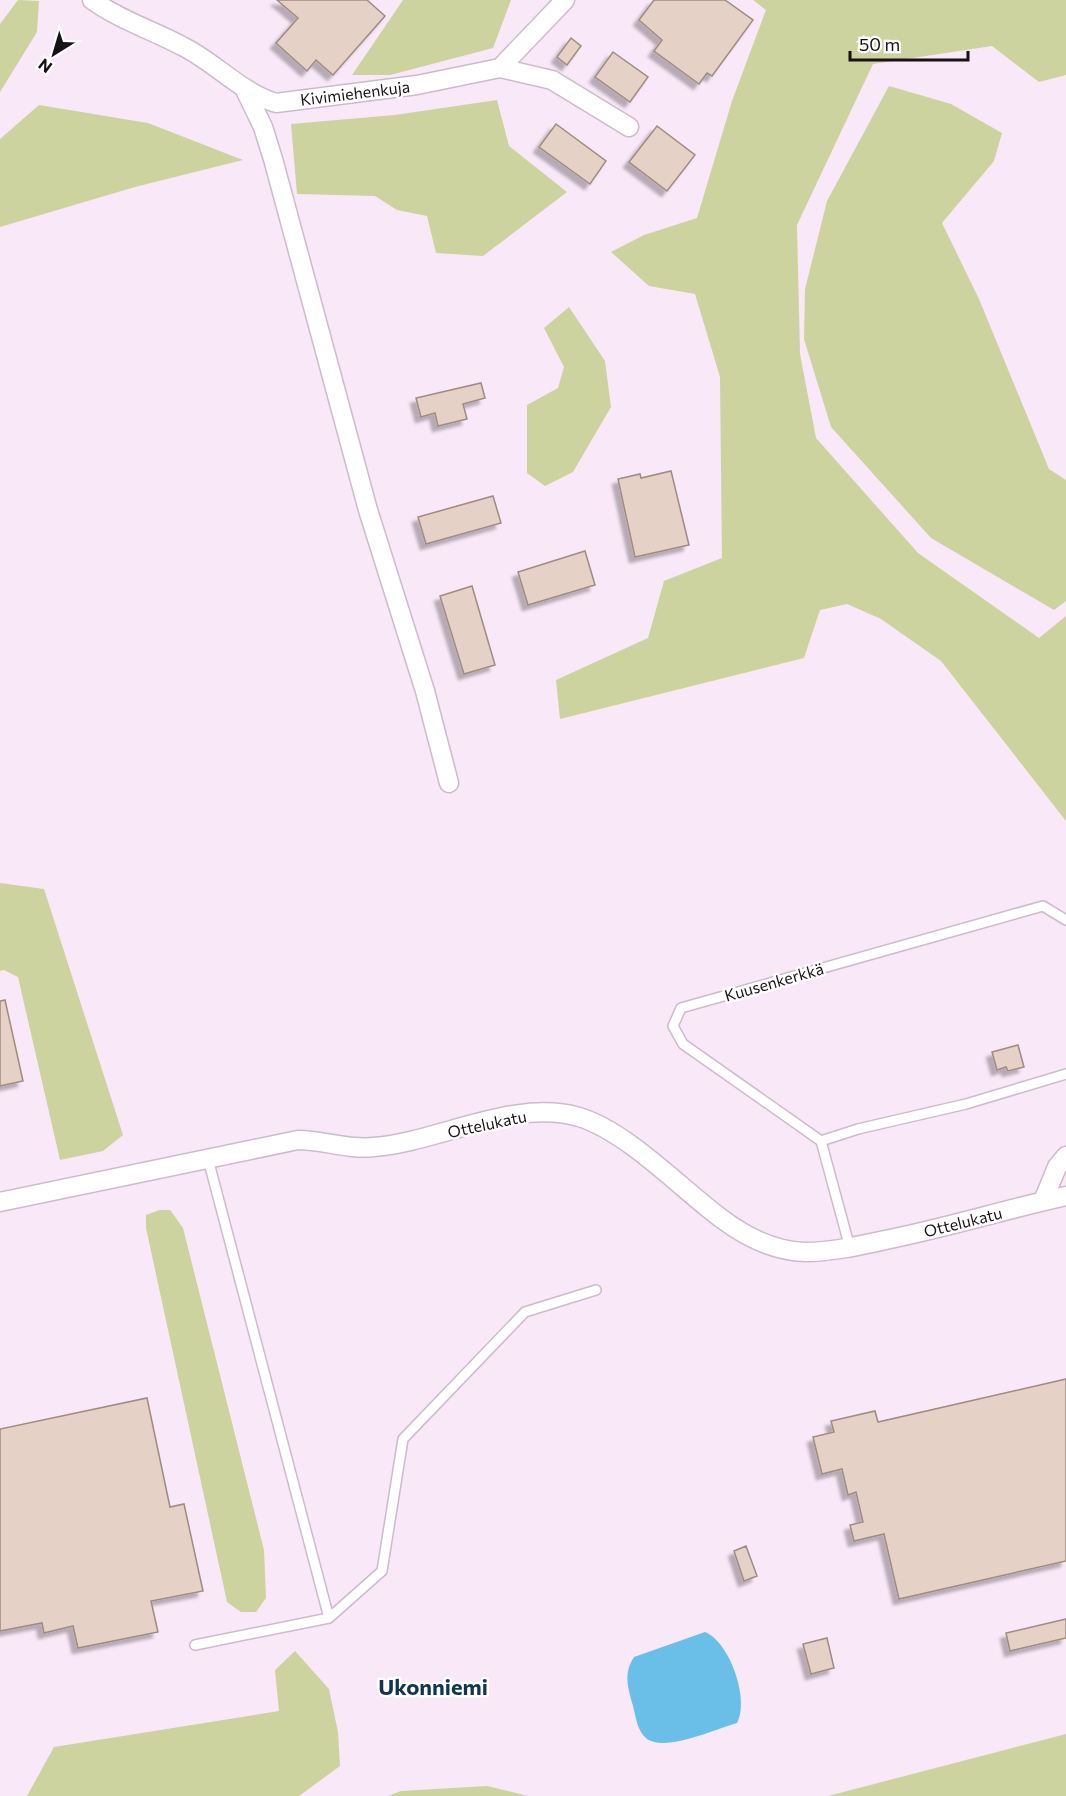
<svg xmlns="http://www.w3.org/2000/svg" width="1066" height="1796" font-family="Commissioner,sans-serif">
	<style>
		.green { fill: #ccd39e }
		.water { fill: #6abfe8 }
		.building { fill: #e6d1c7; stroke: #9e8b82; stroke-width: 1.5; filter: url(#shadow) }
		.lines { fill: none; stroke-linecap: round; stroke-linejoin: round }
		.lane-casing { stroke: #ccbccb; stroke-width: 12 }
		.street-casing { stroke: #ccbccb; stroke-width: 21 }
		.lane { stroke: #fff; stroke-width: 9 }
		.street { stroke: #fff; stroke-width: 18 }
		.labels { text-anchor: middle; stroke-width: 5; stroke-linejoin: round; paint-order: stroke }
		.street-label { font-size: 16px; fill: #181217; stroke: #fff }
		.district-label { font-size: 22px; font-weight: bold; fill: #0f374e; stroke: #fff }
	</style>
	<defs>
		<filter id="shadow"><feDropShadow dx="-5.5" dy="5.5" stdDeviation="1.5" flood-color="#0004"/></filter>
	</defs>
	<rect width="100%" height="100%" fill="#f9e8f7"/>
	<path class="green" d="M18,0L39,1L37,32L0,92V24Z
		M403,0H511L493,48L390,75H352Z
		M753,0H1066V75L1039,82L992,46L873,64L797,225L800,354L816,438L918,553L1039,638L1066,616V821L941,661L881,619L847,604L820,610L804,658L560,719L556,680L648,638L664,581L722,558L720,377L695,294L649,286L611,252L644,235L697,218L732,101L766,10Z
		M889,86L951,104L1002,133L994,161L942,223L979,299L1049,469L1066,480V601L1054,610L931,538L831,427L804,339L805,289L827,201Z
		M497,100L509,146L567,192L483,256L436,253L427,216L397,210L375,196L297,194L291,124L395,115Z
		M39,105L148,123L243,160L135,187L0,227V139Z
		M569,307L605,361L611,407L573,472L545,486L527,473V405L558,388L564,367L544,328Z
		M0,883L44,889L123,1135L103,1151L60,1160L18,977L4,970L0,971Z
		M160,1210H170L183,1228L264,1550L266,1598L256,1612H241L227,1602L146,1228V1215Z
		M295,1651L329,1689L338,1732L340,1766L299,1796H27L54,1747L279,1711L275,1670Z
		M1066,1734V1796H828Z
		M487,1786L528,1796H388L401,1791Z"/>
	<path class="water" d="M705,1632C730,1642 750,1700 737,1723C716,1729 666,1752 647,1739C637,1731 636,1717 633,1706C628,1687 623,1674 634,1657Z"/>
	<path class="building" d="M277,0H367L385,16L333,75L316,60L307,71L276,43L298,18Z
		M654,0H725L753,20L712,76L707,73L699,84L654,51L662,40L639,20Z
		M571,38L581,46L567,65L557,57Z
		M613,52L648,77L630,102L595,77Z
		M556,124L606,161L590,184L539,147Z
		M657,126L695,155L667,191L629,162Z
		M481,383L485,398L463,404L467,419L438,426L435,413L421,417L416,398Z
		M671,471L689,545L635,557L618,479L640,474L641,478Z
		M493,496L501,523L426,544L418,517Z
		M585,551L595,585L528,605L518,572Z
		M472,586L495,665L464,674L440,596Z
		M5,1000L23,1081L0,1086V1001Z
		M1018,1045L1024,1067L1008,1071L1006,1067L997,1070L992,1052Z
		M1066,1379V1561L899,1599L884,1534L854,1541L850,1525L863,1522L856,1492L848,1495L842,1469L822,1474L813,1437L834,1432L831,1421L875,1411L878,1422Z
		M147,1398L170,1507L184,1504L203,1591L151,1601L158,1632L78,1648L73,1626L44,1633L42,1623L0,1631V1429Z
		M746,1546L757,1576L744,1581L734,1551Z
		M1066,1619V1638L1010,1651L1006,1633Z
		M827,1638L834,1668L811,1674L803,1644Z"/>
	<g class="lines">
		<g class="lane-casing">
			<path id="lane" d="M1066,920L1043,906L681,1008L673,1026L683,1044L821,1141L858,1129L966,1104L1066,1074
				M821,1141L850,1248
				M208,1159L329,1618
				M195,1645L329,1618L382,1571L403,1439L525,1312L596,1290"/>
		</g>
		<g class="street-casing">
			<path id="street" d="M92,0C120,20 152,30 182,46C215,62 240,92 276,103L417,85L500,68L552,80L629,127
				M500,68L565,0
				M244,88L263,127L273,159L368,510L425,691L449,783
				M1043,1201L1057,1167L1066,1156
				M0,1202L298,1140C323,1140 349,1150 374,1147C439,1142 514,1098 579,1117C628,1132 680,1188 722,1219C746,1237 775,1251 805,1252C833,1252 862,1245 890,1239C949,1227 1007,1209 1066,1196"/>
		</g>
		<use href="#lane" class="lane"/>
		<use href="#street" class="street"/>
	</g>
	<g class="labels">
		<g class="street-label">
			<text transform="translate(355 93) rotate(-7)" y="6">Kivimiehenkuja</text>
			<text transform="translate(774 982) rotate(-16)" y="6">Kuusenkerkkä</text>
			<text transform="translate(487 1124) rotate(-12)" y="6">Ottelukatu</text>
			<text transform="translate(963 1222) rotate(-14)" y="6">Ottelukatu</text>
		</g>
		<g class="district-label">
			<text x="433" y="1695">Ukonniemi</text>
		</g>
	</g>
	<g transform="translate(54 54) rotate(217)" stroke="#ffffff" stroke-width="4.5" paint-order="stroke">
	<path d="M0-4.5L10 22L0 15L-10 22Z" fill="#181217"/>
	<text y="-9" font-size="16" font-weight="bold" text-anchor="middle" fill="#181217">N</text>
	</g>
	<path d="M850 51v9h118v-9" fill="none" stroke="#181217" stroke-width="3"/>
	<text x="859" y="51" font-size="18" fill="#181217" stroke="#ffffff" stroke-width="4.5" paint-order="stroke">50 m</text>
</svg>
